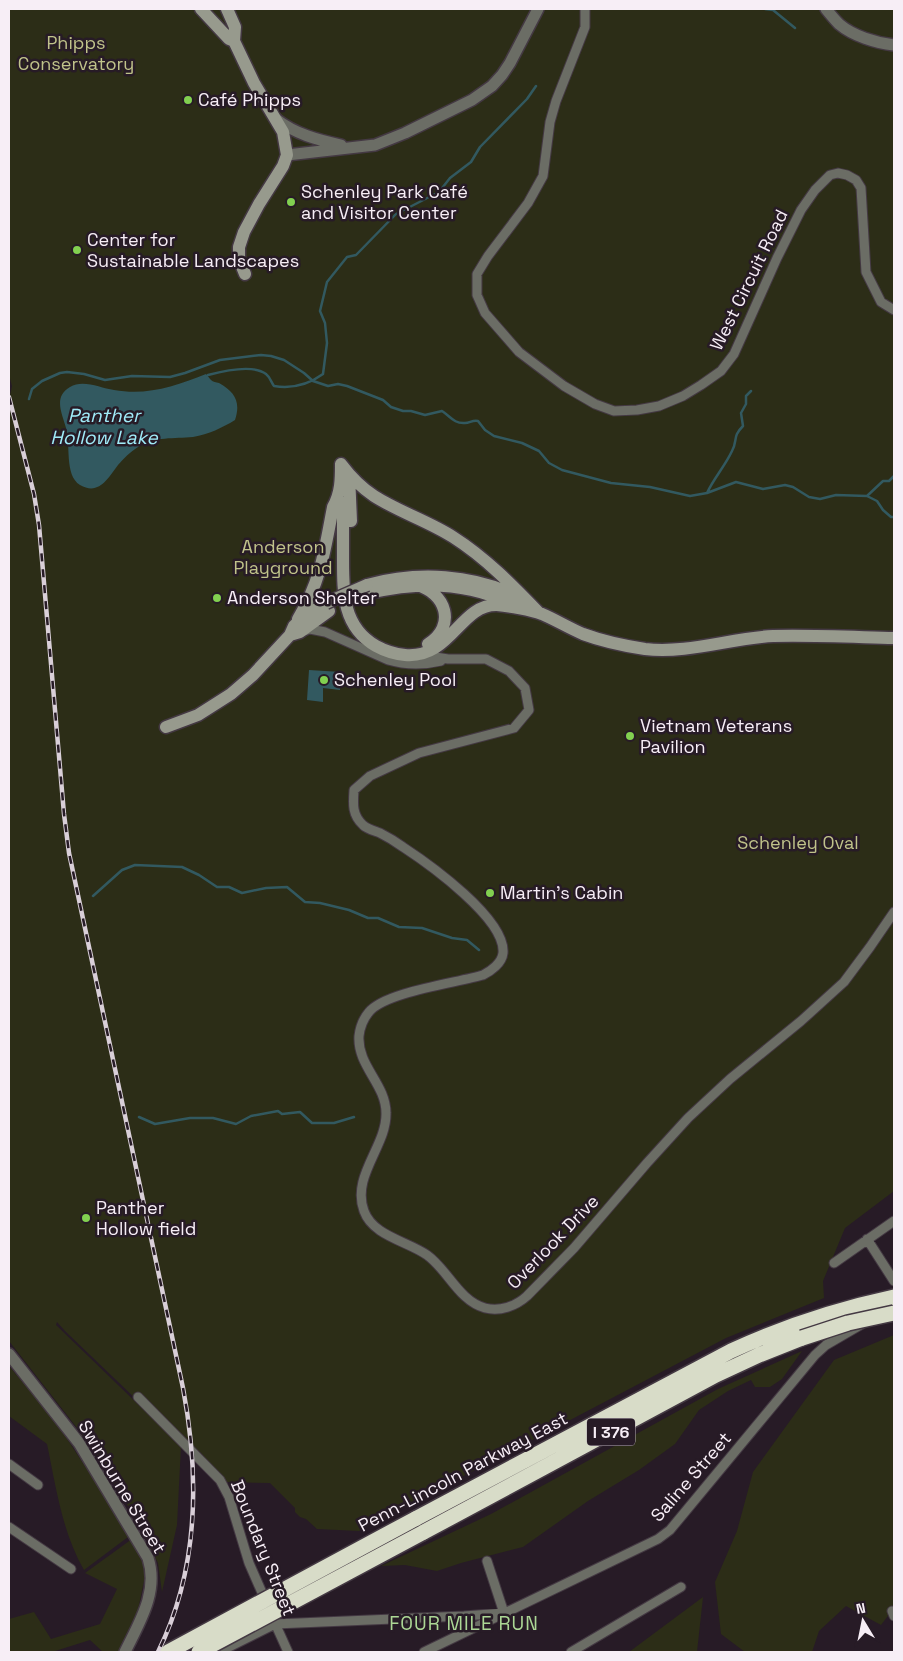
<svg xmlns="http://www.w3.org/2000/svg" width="903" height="1661" font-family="'Space Grotesk',sans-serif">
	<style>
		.green { fill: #2c2d17 }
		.water { fill: #325960 }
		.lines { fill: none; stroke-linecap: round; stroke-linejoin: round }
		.stream { stroke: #325960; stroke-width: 2.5 }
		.minor-casing { stroke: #443943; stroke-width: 11 }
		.tertiary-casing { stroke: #443943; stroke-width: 14 }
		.secondary-casing { stroke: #443943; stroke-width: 15 }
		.motorway-casing { stroke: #443943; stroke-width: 18 }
		.minor { stroke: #6b6d65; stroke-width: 9 }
		.tertiary { stroke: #6b6d65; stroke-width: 11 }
		.secondary { stroke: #979a8d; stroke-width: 12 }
		.motorway { stroke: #d8dcc8; stroke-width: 15 }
		.rail-casing { stroke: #d9cfd8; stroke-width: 4.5 }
		.rail { stroke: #271b26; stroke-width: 2.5; stroke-dasharray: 8; stroke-linecap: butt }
		.secondary-bridge-casing { stroke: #443943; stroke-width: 15; stroke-linecap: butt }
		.motorway-bridge-casing { stroke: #443943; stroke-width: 18; stroke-linecap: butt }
		.secondary-bridge { stroke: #979a8d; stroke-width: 12 }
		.motorway-bridge { stroke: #d8dcc8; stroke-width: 15 }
		.poi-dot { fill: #82d050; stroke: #271b26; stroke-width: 2 }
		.labels { text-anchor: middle; stroke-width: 5; stroke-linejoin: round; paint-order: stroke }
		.shield { fill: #271b26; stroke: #b9afb8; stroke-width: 1 }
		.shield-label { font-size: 16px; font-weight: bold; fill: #f7eef6 }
		.park-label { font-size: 18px; fill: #c0c38a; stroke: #271b26 }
		.poi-label { font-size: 18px; fill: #f7eef6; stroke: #271b26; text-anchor: start }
		.street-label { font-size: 18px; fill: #f7eef6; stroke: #271b26 }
		.water-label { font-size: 19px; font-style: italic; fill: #a0ebf8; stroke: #271b26 }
		.neighbourhood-label { font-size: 19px; letter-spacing: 1px; fill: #acd795; stroke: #271b26 }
	</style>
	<rect width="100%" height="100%" fill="#271b26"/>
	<path class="green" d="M9,9H894V1191L845,1228L823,1281L824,1298L726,1338L359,1531L317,1529L306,1519L300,1517L295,1512V1508L270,1483L226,1482L200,1452L138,1401L65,1331L57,1322L56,1325L181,1446L177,1525L162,1592L158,1563L133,1514L81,1433L9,1341V400L12,386L9,375Z
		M894,1335V1608L881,1625L846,1606L819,1631L812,1652H745L721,1634L715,1582L737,1531L753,1472L834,1360Z
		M802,1351L782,1379L770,1387H755L751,1380L728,1391L699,1410L675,1444L639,1470L588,1501L523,1547L461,1563L437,1571L405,1565L381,1566L491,1514L718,1389Z
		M9,1366L56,1422L96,1483L128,1537L84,1570C62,1532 56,1487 47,1444L9,1416Z
		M132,1539L146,1571L138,1610L118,1652H103L90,1640L52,1652H9V1619L34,1612L51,1639L100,1624L117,1589L85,1573Z
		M703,1597L697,1652H629Z"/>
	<path class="water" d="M206,374C208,376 209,378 211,380C213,382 216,382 219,383C235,392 241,402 235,420C222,428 209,434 193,437C174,439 155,436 138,447C130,452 124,458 118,465C108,478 99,496 80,485C64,475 71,444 66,428C62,413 53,397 70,387C83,379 100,388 114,390C147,396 176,386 206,374Z
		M309,670L341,672L340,690L323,688V702L307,700Z"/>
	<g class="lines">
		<path class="stream" d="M765,9L773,10L795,28
			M208,375C223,371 253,364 266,374C270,377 271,382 274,386C293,389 308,385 323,374L327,343L325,323L320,311L327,282L347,257L356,255L396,214L439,192L450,178L471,162L480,147L527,99L536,86
			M29,399L32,389L42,381L60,373L67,372L84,374L105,380L132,376L170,377L185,373L220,360L261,355L271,356L284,360L304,373L313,381L328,386L338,384L347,386L383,400L391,407L403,411H411L425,415L442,411C450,416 454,424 465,423C470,423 472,420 478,421L485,430L494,436L522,443L539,451L549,463L562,470L611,483L650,487L690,496L707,493L736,482L763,489L785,485L793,487L809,497L820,499L836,495L867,496L877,501L883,510L891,517H894
			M707,493C714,478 725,466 732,451C738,440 732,437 743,426L741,413L746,404V396L751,391
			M867,496L883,481H889L894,476
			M93,896L122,870L135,865L182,867L199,875L217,887H229L242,893L266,888L287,887L305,902L320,903L349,910L368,918H378L399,927L422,928L452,938L467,940L479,950
			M139,1117L155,1124L190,1118H213L236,1124L251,1116L278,1111L282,1114L300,1112L312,1123H334L354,1117"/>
		<g class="minor-casing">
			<path id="minor" d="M585,9V27L556,101L550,122L543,176L528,203L488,256L477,274V295L485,313L519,352L564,386L595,404L614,411L637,410L659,406L683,396L701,385L721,371L734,354L777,258L801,210L815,190L830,175L838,173L847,175L856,180L861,188L866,272L881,302L894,310
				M304,631L310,629L325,632L388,660C405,665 424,665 441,661
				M423,655L448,659H486L509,671L525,688L529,710L514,728L419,753L370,776L354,790C353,804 352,815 363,825C367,829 375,831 380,833C388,837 396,842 403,847C429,864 506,919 503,953C502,963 491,971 483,975C456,983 385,992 369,1012C363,1019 360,1027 359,1036C357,1066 386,1084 386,1113C387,1146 351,1176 364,1211C373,1236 407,1241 427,1255C448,1270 459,1301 485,1308C500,1312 516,1306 527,1296L574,1248L647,1163L688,1118L730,1079L801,1021L844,982L870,947L894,912
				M867,1239L894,1281
				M834,1263L894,1221
				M138,1397L220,1480L229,1497L249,1563L267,1604
				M9,1464L38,1485
				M9,1527L71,1569
				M892,1611L894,1616
				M274,1621L288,1652
				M219,1652L275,1624L464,1616L504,1613L487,1561
				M424,1652L658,1539L670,1530L815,1355L826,1345L862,1324
				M571,1652L681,1587"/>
		</g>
		<g class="tertiary-casing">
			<path id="tertiary" d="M826,9C830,14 834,19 839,24C853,36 876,43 894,45
				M276,119C295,134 318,140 341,145
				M287,155L375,145L405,133L472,100L492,86L502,75L510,63L538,9
				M9,1354L79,1443L148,1558C159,1592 139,1623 125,1652"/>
		</g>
		<g class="secondary-casing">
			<path id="secondary" d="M201,9L229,39L234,41
				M227,9L235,27L234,41L254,83L283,132L287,155L283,166L259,204L244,232L239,247V259L245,274
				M341,464C350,476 362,488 374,496C399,512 428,521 453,537C486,558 513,586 539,613
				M349,474L351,521
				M338,499L343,507C343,525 343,543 343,560C343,594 343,627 376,646C385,651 395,654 405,655C451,659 460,604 497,605C509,606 531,610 542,614C556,620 569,628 583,634C602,641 625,646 645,649C688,654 731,638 773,636C813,635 854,637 894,638
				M367,585C418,571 473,574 521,598
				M416,585C446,592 457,626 428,644
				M369,593C416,582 465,581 509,603
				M298,619C321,581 325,549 333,507C341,493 341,479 341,464
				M290,635L300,632L329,611
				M166,727L198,715L231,694L253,675L290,635L294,626L302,618L326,603"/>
		</g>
		<g class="motorway-casing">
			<path id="motorway" d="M415,1519L731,1351C783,1327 838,1309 894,1297
				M422,1533L716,1375L759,1355L802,1338"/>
		</g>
		<use href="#minor" class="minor"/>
		<use href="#tertiary" class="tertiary"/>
		<use href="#secondary" class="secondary"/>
		<use href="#motorway" class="motorway"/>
		<g class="rail-casing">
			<path id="rail" d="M9,397L34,494L39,525L64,814L69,853L183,1388C200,1478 199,1569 158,1652"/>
		</g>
		<use href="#rail" class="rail"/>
		<g class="secondary-bridge-casing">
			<path id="secondary-bridge" d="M326,603L367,585"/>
		</g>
		<g class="motorway-bridge-casing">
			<path id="motorway-bridge" d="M802,1338L848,1323L894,1313
				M168,1652L415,1519
				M199,1652L422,1533"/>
		</g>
		<use href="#secondary-bridge" class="secondary-bridge"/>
		<use href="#motorway-bridge" class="motorway-bridge"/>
	</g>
	<g class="poi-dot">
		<circle cx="188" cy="100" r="5"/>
		<circle cx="291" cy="202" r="5"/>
		<circle cx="77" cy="250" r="5"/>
		<circle cx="217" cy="598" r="5"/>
		<circle cx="324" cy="680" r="5"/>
		<circle cx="630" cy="736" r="5"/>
		<circle cx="490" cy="893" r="5"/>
		<circle cx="86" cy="1218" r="5"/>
	</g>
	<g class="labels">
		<rect class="shield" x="587" y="1418.5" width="48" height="27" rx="4"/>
		<g class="shield-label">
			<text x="611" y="1438">I 376</text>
		</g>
		<g class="park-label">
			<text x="76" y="49">Phipps<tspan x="76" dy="21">Conservatory</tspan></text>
			<text x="283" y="553">Anderson<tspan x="283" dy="21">Playground</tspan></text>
			<text x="798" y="849">Schenley Oval</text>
		</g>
		<g class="poi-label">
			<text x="198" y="106">Café Phipps</text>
			<text x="301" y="198">Schenley Park Café<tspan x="301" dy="21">and Visitor Center</tspan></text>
			<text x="87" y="246">Center for<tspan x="87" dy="21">Sustainable Landscapes</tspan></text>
			<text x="227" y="604">Anderson Shelter</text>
			<text x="334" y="686">Schenley Pool</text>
			<text x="640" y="732">Vietnam Veterans<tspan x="640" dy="21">Pavilion</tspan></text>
			<text x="500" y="899">Martin's Cabin</text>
			<text x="96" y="1214">Panther<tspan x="96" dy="21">Hollow field</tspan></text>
		</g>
		<g class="street-label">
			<text transform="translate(749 280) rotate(-64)" y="6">West Circuit Road</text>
			<text transform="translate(553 1242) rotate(-46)" y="6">Overlook Drive</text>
			<text transform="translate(463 1472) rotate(-28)" y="6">Penn-Lincoln Parkway East</text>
			<text transform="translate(691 1477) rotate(-49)" y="6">Saline Street</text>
			<text transform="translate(122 1487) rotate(59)" y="6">Swinburne Street</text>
			<text transform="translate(263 1548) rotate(68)" y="6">Boundary Street</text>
		</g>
		<g class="water-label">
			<text x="104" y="422">Panther<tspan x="104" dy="22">Hollow Lake</tspan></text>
		</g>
		<g class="neighbourhood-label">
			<text x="464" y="1630">FOUR MILE RUN</text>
		</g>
	</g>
	<rect width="903" height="1661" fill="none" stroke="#f7eef6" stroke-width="20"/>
	<g transform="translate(863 1621) rotate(350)" stroke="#271b26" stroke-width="4" paint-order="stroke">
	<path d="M0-4L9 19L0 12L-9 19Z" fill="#f7eef6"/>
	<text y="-8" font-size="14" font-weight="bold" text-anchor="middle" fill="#f7eef6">N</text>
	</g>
</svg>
